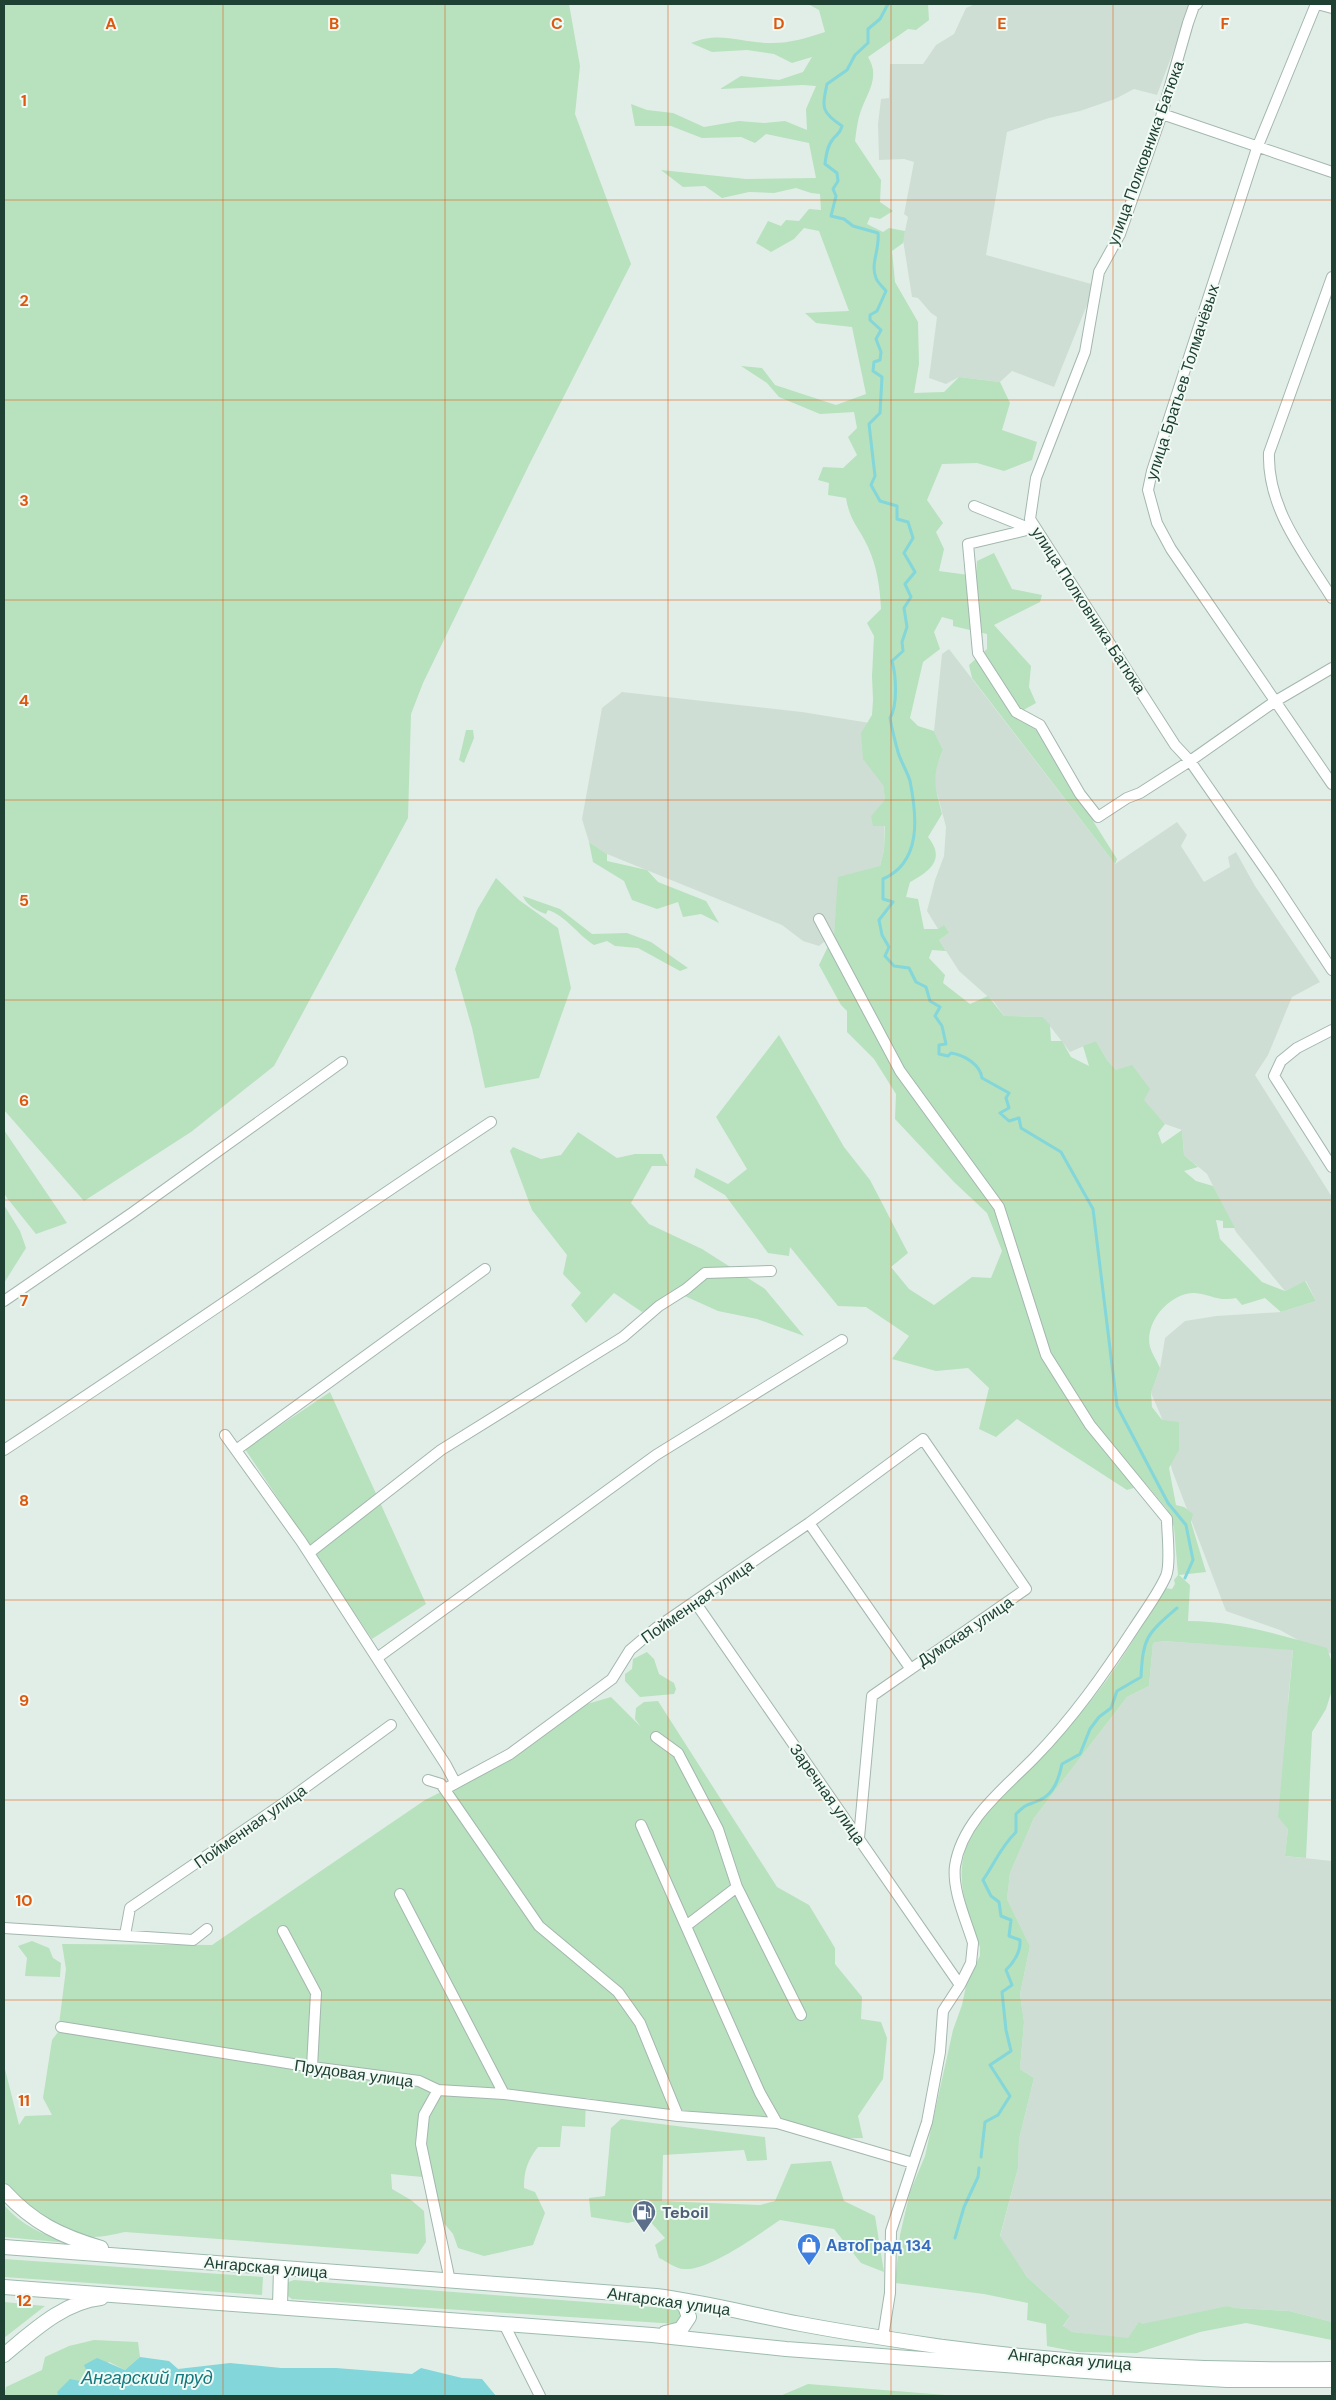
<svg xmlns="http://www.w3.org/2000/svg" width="1336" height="2400" font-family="'DM Sans',sans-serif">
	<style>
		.built { fill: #cfded5 }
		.green { fill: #b8e1be }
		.water { fill: #83d6d9 }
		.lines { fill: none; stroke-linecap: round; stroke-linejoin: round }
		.stream { stroke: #83d6d9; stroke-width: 3 }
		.street-casing { stroke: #a3b7ae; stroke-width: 12 }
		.secondary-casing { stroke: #9ebbae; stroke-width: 16 }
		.street { stroke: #fff; stroke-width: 10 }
		.secondary { stroke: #fff; stroke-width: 14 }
		.grid { fill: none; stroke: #de580e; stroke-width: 1; stroke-opacity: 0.55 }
		.labels { text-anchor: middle; stroke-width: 4; stroke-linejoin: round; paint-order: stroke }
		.street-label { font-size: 16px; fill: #1f4134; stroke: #f2faf5 }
		.service-label { font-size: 16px; font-weight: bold; fill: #4e5e75; stroke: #f2faf5; text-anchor: start }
		.shop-label { font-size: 16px; font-weight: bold; fill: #366cbe; stroke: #f2faf5; text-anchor: start }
		.water-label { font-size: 18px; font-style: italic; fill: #127a7f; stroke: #f2faf5 }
		.grid-label { font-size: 16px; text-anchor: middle; font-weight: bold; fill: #de580e; stroke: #f2faf5; stroke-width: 4; stroke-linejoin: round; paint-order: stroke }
	</style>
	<rect width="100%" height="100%" fill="#e1eee7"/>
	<path class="built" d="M975,4H1191L1157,95L1134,89L1115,99L1080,111L1049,118L1007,132L986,255L1095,285L1054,387L1012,371L1000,382L959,377L946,384L929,378L937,317L931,313L918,298L912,297L903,240L908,217L904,214L914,162L904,159L879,160L878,124L881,99L889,98L890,64H923L936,45L954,34L966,8Z
		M949,649L1115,864L1177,822L1187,835L1181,846L1204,882L1230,867L1228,857L1236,852L1255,886L1320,982L1292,997L1268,1055L1255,1075L1332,1197V1654L1305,1644L1280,1630L1226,1611L1172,1470L1161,1416L1151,1393L1160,1368L1165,1338L1185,1321L1216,1316L1281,1312L1316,1301L1306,1281L1285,1291L1236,1232L1207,1174L1184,1155L1182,1130L1165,1124L1107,1060L1096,1041L1070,1052L1043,1017L1004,1016L994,1002L959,971L939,940L949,933L938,929L927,911L935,880L944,856L946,827L935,785V770L943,750L934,731L942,654Z
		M622,692L802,712L876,724L885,800L884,850L880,866L837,900L834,934L819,946L803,941L782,925L607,854L589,842L582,819L602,708Z
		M1161,1641L1293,1649L1288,1702V1829L1285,1856L1332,1861V2322L1289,2311L1235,2308L1228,2306L1128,2339L1072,2332L1063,2327L1070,2316L1027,2277L1000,2237L1018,2168L1019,2139L1034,2078L1020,2069L1024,2022L1020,1994L1030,1946L1007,1899L1010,1873L1034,1818L1127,1697L1149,1686L1153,1643Z"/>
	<path class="green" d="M4,4H569L580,66L575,114L631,264L529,465L423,683L411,714L408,818L274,1066L191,1132L84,1201L4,1110Z
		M808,4H928L929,20L916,30L908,29L868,57C882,79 864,96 859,117C857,125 856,133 855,141L881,180L880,202L893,211L880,219L870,217L867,224L883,232L889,228L905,231L903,243L892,251L895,282L918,322L919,364L914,393L944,392L959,377L1000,382L1010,403L1002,430L1037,442L1032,460L1004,471L977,463L942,464L927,500L943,523L936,532L944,549L939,571L976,576L977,561L994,553L1012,589L1042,595L1040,602L994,625L1031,666L1029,687L1036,703L1020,712L1040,725L1091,807L1093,821L1117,859L1115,864L972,678L969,665L987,649V634L953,626V620L942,617L934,632L940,649L923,662L910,718L918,726L934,731L943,750C931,778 935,785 942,814L928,837C946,859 930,871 910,882L906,897L918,899L924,929H938L944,925L949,933L939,940L946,951L932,950L929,958L945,975L943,983L970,1004L988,996L1004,1016L1043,1017L1050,1025L1051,1041H1062L1071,1057L1089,1066L1083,1046L1096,1041L1107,1060L1116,1070L1132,1065L1150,1089L1144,1100L1165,1124L1158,1133L1162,1144L1182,1130L1184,1155L1198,1167L1184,1171L1196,1181L1213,1186L1235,1228H1223V1221L1216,1220L1220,1239L1262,1282L1285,1291L1305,1281L1316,1301L1281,1312L1265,1298L1242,1305L1236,1298C1218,1302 1210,1294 1194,1293C1170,1293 1144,1322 1150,1347C1152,1354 1157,1361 1160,1368L1151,1393L1152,1407L1162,1420L1179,1422V1450L1169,1468L1176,1505L1184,1507L1193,1514L1191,1522L1206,1572L1179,1575L1190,1585L1188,1621C1237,1621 1280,1635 1327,1648L1332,1663V1690L1326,1709L1312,1732L1306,1858L1285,1856L1288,1829L1278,1817L1293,1650L1162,1641L1153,1643L1149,1686L1127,1697L1034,1818L1010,1873L1007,1899L1030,1946L1020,1994L1024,2022L1020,2069L1034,2078L1019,2139L1018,2168L1000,2236L1027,2277L1070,2316L1063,2326L1072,2332L1128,2338L1139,2322L1142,2324L1228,2306L1235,2308L1289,2311L1332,2322V2340L1246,2323L1200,2332L1137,2353L1078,2352L1047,2346L1046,2324L1027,2320L1028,2303L984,2294L895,2283L900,2235L910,2192L925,2156L953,2030L962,2005L967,1981L980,1956V1947C969,1915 954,1882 966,1848C982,1803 1039,1760 1071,1724C1106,1686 1134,1641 1159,1596L1164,1588L1172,1589L1175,1584L1174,1580L1178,1575L1174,1527L1167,1509L1146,1484L1127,1490L1017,1419L996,1437L979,1429L989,1388L968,1368L936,1371L892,1359L909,1336L866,1307L838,1306L790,1247L789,1256L768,1253L725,1195L694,1177L696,1168L728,1184L747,1169L716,1117L779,1035L844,1147L870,1180L908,1253L891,1267L909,1289L934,1305L972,1277L991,1278L1002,1251L987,1213L954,1182L895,1119L896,1094L874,1059L847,1032V1011L841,1005L819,965L834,934L838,877L880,866L884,850L885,826H873L871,816L885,800L883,785L863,759L861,733L872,715L873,700L872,676L874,636L867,623L881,609C880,587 877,567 868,547C859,527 850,522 846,498L828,495L829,483L818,480L823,467L843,468L857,455L848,437L857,428L854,412L820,414L779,397L767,383L741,366L762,368L775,385L836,405L866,394L852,327L816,323L805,313L849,311L819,231L804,228L794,239L771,252L756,243L768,221L781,226L786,220L799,221L809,209L821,210L820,194L811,193L796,188L774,193L749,192L722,198L705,186L683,187L661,170L746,179L816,178L809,143L766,134L755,143L741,137L702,138L671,126H635L631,104L647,110L673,113L704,127L739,121L764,123L785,121L807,130L806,109L816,86L803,85L720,89L741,76L779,80L803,72L812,57L792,63L774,54L747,50L712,52L691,43C719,31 739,42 768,43C787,44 807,38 825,32L819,10Z
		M466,730H473L474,738L464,763L459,760Z
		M589,842L607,854V861L647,870L658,882L706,901L719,923L701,914L683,917L678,902L657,909L632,900L624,881L593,862Z
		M496,878L519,900L558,928L571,988L539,1078L485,1088L472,1028L455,969L477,910Z
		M523,896L560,909L592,934L627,933L651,942L688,968L680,971L638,948L615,946L607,941L594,945C578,935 566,916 548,910L546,914C537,911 526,905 523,896Z
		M4,1130L67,1223L36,1234L7,1198L4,1193Z
		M578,1132L617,1158L635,1154H662L668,1166H652L631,1203L649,1224L702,1249L765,1289L804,1336L757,1319L718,1311L678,1293L642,1312L614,1293L586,1323L571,1305L581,1293L563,1274L567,1255L532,1210L510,1151L513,1147L541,1159L561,1155Z
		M4,1205L20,1231L26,1248L4,1283Z
		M330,1392L426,1604L372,1639L245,1449Z
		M647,1652L654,1659L659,1674L674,1683L676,1689L674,1694L640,1697L625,1681V1674L632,1669L633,1659Z
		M611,1697L641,1727L635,1719L636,1708L644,1702L658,1701L777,1887L809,1905L835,1948V1964L862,1997L861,2019L881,2022L887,2038L883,2079L858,2116L863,2138L812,2139L751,2121L683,2110H660L586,2098L585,2127L562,2126L560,2147H538C527,2161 524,2171 524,2188L535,2192L545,2213L533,2245L484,2256L458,2248L453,2234L443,2222L433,2178L391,2174L392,2189L411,2200L424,2211L426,2242L418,2254L125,2232C115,2234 103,2237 94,2237C59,2234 24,2207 4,2181V2065L19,2125L25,2116L52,2115L43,2098L52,2040L58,2032L66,1969L62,1944L212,1945L425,1800L526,1749L587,1704Z
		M32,1941L49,1948L53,1958L61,1963L60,1977L25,1976L27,1958L18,1946Z
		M621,2119L765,2137L767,2160L747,2161L744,2150L663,2155L662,2201L760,2205L775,2201L791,2164L831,2161L844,2201L875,2216L884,2272L861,2263L834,2229L780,2220C759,2234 709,2271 684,2269C676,2269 666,2261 659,2258L655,2245L665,2238L647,2218L628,2223L591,2217L589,2198L605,2196L611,2128Z
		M4,2205C21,2225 43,2235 69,2243L4,2237Z
		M4,2259L263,2277L262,2295L4,2277Z
		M294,2280L679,2309L685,2314L677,2324L292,2299L285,2294L286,2283Z
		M4,2302L45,2306L4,2338Z
		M94,2340L138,2342L140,2357L125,2370L109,2362L88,2375L84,2382L57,2392L58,2396H4L6,2387L42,2370L45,2357L69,2346Z
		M808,2384L958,2396H780Z"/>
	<path class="water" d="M140,2357L169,2361L178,2369L230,2363L281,2368H336L412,2374L421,2368L462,2378L482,2379L496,2396H58L57,2392L70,2379L85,2382L88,2374L84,2365L97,2358L125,2370Z"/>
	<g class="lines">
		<path class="stream" d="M888,4L880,19L868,29V43L855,55L847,70L827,84C822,108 821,112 842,126C840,134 837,134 833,139C827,146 826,156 825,164L837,173L838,181L833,189L836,196L831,216L844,219L853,226L878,233C880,249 870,264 876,278C877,282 883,287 886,291L877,311L870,315V320L881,330L876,339L881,352L880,360L874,362L873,371L882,377L880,413L869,424L875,476L871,485L880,501L897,506V519L908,522L913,538L904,553L915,572L905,584L911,597L904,608L907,627L902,642L903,651L892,661C896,675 898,705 890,718C892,729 895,741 898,752C901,762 907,771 910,781C917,816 922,862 883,879V899L893,902L879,920L882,935L889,947L885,956L894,966L909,968L916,982L926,987L930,1001L940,1007L935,1016L942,1026L946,1044L939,1045V1054L948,1056L951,1053C964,1055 980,1064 982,1078L1009,1093L1006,1098L1009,1108L1000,1113L1009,1121L1019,1118L1021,1128L1061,1152L1093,1209L1117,1406L1168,1503L1186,1525L1193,1560L1185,1578
			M981,2157L985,2122L998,2115L1010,2096L990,2065L1011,2051L1006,2030L1002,1992L1012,1985L1006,1970C1014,1962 1021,1952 1020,1940L1009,1936L1011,1920L1001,1916L999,1902L991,1896L983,1880C996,1861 1000,1848 1016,1832V1814C1028,1802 1027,1806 1040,1800C1054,1794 1059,1778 1062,1764L1080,1754L1090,1729L1099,1717L1111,1708L1117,1691L1141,1677C1143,1637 1147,1634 1177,1608
			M955,2238L964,2207L978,2177L979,2168"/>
		<g class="street-casing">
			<path id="street" d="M1197,4L1194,6L1188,23L1162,114L1120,234L1099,272L1085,352L1036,478L1030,519L1175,745L1190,761L1272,879L1332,970
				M1316,4L1257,148L1152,471L1148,490L1157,523L1171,549L1332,784
				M1317,4L1332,8
				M1162,114L1332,172
				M1332,277L1269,453C1267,508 1304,553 1332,598
				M974,506L1031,529
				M1030,519L1031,529L968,544L978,653L1016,712L1040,725L1080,794L1098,817L1127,798L1140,793L1190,761L1274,702L1332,668
				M819,919L900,1071L999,1207L1046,1355L1090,1425L1167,1519C1167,1533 1171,1564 1166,1576C1158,1594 1145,1611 1134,1628C1104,1674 1073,1718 1035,1757C1005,1788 962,1820 955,1866C952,1890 966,1920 973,1943L971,1963L960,1985L943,2011L940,2052L927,2122L891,2231L890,2293L883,2337
				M1332,1030L1297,1048L1281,1061L1274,1076L1332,1167
				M4,1301L132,1213L342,1062
				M225,1435L301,1541L446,1765L455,1782
				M4,1450C168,1343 328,1230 491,1122
				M236,1450L485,1269
				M809,1523L910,1668
				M309,1553L441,1450L623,1337L659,1306L686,1289L705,1273L771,1271
				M695,1602L960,1985
				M377,1658L656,1455L842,1340
				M656,1737L678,1753L718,1829L737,1887L801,2015
				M428,1780L441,1784L539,1926L618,1992L640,2023L678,2116
				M445,1789L510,1754L612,1679L630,1650L656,1628L809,1523L923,1439L1026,1589L872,1696L859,1838
				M641,1825L760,2093L777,2123
				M400,1894L504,2094
				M686,1926L737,1887
				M4,1928L193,1940L207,1929
				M283,1931L316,1993L312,2067
				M125,1935L130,1908L284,1803L391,1725
				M61,2027L312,2067L419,2081L438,2090L504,2094L678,2116L777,2123L913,2163
				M438,2090L424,2115L421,2144L450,2281
				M505,2326L540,2396"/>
		</g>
		<g class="secondary-casing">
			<path id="secondary" d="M4,2191C33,2223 61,2236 101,2248
				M4,2247L656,2296C705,2302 752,2315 801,2324C848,2333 896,2340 943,2347C1072,2364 1203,2371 1332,2369
				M4,2287L652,2335L786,2349L1140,2375L1227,2380H1332
				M280,2306L281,2269
				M665,2333L681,2329L689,2317L685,2306L676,2299
				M4,2355C32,2332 63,2302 101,2298"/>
		</g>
		<use href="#street" class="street"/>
		<use href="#secondary" class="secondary"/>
	</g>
	<path class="grid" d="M223,4V2396M445,4V2396M668,4V2396M891,4V2396M1113,4V2396M4,200H1332M4,400H1332M4,600H1332M4,800H1332M4,1000H1332M4,1200H1332M4,1400H1332M4,1600H1332M4,1800H1332M4,2000H1332M4,2200H1332"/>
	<defs>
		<g id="fuel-pin" transform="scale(1.25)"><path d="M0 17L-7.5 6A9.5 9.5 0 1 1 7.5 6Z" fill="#5c6f8a" stroke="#f2faf5"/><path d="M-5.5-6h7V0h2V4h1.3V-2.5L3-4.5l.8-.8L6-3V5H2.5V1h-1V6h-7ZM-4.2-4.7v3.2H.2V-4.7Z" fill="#fff"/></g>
		<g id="shop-pin" transform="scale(1.25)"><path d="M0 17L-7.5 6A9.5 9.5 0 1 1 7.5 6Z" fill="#3f7fe0" stroke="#f2faf5"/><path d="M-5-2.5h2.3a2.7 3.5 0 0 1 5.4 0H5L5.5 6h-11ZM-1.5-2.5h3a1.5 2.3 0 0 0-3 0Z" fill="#fff"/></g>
	</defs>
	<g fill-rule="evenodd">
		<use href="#fuel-pin" x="644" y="2212"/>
		<use href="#shop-pin" x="809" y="2245"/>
	</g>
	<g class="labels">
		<g class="street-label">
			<text transform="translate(1145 153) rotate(-70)" y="6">улица Полковника Батюка</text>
			<text transform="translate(1182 382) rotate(-72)" y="6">улица Братьев Толмачёвых</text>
			<text transform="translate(1089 610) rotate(57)" y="6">улица Полковника Батюка</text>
			<text transform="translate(697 1601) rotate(-35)" y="6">Пойменная улица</text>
			<text transform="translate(965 1631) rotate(-34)" y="6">Думская улица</text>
			<text transform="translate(828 1794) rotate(55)" y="6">Заречная улица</text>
			<text transform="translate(250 1826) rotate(-35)" y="6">Пойменная улица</text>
			<text transform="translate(354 2073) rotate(8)" y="6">Прудовая улица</text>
			<text transform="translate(266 2267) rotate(5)" y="6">Ангарская улица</text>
			<text transform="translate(669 2301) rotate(8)" y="6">Ангарская улица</text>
			<text transform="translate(1070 2359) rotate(5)" y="6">Ангарская улица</text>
		</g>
		<g class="service-label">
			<text x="662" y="2218">Teboil</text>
		</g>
		<g class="shop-label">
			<text x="826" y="2251">АвтоГрад 134</text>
		</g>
		<g class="water-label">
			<text x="147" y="2384">Ангарский пруд</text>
		</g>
	</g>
	<g class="grid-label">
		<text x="111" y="29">A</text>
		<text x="334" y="29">B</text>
		<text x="557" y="29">C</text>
		<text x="779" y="29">D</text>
		<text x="1002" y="29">E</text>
		<text x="1225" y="29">F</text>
		<text x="24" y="106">1</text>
		<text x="24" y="306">2</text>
		<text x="24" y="506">3</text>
		<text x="24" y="706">4</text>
		<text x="24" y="906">5</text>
		<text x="24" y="1106">6</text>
		<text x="24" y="1306">7</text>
		<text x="24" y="1506">8</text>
		<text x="24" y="1706">9</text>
		<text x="24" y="1906">10</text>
		<text x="24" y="2106">11</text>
		<text x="24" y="2306">12</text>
	</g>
	<rect width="1336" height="2400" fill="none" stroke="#1f4134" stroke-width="10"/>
</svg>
